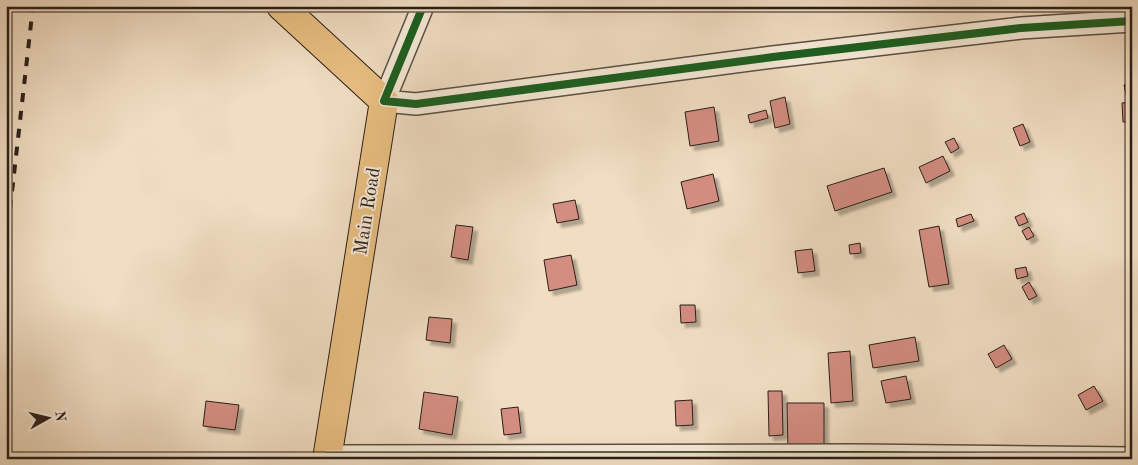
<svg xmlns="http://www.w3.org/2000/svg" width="1138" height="465" font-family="'Old Standard TT',serif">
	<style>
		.building { fill: #d38d81; stroke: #291e19; filter: url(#shadow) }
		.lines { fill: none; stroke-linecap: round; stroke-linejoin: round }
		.minor-casing { stroke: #5b4e43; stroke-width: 24 }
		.highway-casing { stroke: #291e19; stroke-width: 30 }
		.minor { stroke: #f5e9d7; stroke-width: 21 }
		.highway { stroke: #e8be81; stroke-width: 28 }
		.rail { stroke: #291e19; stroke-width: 4; stroke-dasharray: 9 9; stroke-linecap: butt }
		.cycleway-casing { stroke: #f5e9d7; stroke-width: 11 }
		.cycleway { stroke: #1b5e20; stroke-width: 8 }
		.labels { text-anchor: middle; stroke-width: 4; stroke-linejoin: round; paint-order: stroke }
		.street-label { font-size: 19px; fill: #291e19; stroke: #f5e9d7 }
	</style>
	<defs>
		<filter id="shadow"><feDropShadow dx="4.5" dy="4.5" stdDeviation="1" flood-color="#0004"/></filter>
	</defs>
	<rect width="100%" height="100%" fill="#f0ddc2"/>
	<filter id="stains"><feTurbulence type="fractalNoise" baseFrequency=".004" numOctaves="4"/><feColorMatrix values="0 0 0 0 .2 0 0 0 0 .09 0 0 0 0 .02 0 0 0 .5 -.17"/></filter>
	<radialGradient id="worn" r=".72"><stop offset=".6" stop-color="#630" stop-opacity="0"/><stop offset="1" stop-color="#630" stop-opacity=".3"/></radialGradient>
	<path class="building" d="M1132,84V99H1127L1124,85Z
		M785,97L790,124L775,128L770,101Z
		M1132,102V122H1123L1122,103Z
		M714,107L719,141L690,146L685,112Z
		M766,110L768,118L750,123L748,115Z
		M1023,124L1030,142L1020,146L1013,128Z
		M954,138L959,148L951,153L945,142Z
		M943,156L950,171L926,183L919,167Z
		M884,168L892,192L835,211L827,186Z
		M713,174L719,201L687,209L681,182Z
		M575,200L579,219L557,223L553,204Z
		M1024,213L1028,222L1019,226L1015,217Z
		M971,214L974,221L958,227L956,219Z
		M456,225L473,227L468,260L451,257Z
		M939,226L949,284L929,287L919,230Z
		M1029,227L1034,236L1027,240L1022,231Z
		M860,243L861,253L850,254L849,245Z
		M812,249L815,271L798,273L795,251Z
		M571,255L577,285L549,291L544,260Z
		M1026,267L1028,276L1017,279L1015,269Z
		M1029,282L1037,296L1029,300L1022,287Z
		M680,305H695L696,322L681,323Z
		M429,317L452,319L450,343L426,340Z
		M915,337L919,361L873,368L869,345Z
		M1004,345L1012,359L996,368L988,354Z
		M850,351L853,401L831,403L828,353Z
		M906,376L911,399L886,403L881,381Z
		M1094,386L1103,401L1086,410L1078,395Z
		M768,391H782L783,435L769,436Z
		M424,392L458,397L452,435L419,429Z
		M692,400L693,425L676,426L675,401Z
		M206,401L239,405L235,430L203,426Z
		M787,403H824V451L788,452Z
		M518,407L521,433L504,435L501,409Z"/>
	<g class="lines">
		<g class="minor-casing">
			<path id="minor" d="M423,6L384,101L416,104L773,57L1021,28L1132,21
				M327,456L856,455L1132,458"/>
		</g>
		<g class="highway-casing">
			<path id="highway" d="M281,6L384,101L327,459"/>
		</g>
		<use href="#minor" class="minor"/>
		<use href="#highway" class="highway"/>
		<path class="rail" d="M6,245L33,6"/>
		<g class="cycleway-casing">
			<path id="cycleway" d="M423,6L384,101L416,104L773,57L1021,28L1132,21
				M327,456L856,455L1132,458"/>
		</g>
		<use href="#cycleway" class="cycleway"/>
	</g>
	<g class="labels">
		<g class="street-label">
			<text transform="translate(366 211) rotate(-81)" y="7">Main Road</text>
		</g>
	</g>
	<rect width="1138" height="465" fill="none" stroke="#f0ddc2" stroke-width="25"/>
	<rect x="8" y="8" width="1123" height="450" fill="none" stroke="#291e19" stroke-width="2.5"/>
	<rect x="12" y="12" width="1113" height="440" fill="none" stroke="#291e19"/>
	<g transform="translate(48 418) rotate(82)" stroke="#f5e9d7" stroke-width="4" paint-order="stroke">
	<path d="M0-4L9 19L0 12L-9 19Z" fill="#291e19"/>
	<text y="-8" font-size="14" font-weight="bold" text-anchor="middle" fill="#291e19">N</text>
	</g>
	<rect width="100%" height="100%" filter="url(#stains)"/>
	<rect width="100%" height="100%" fill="url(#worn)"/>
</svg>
